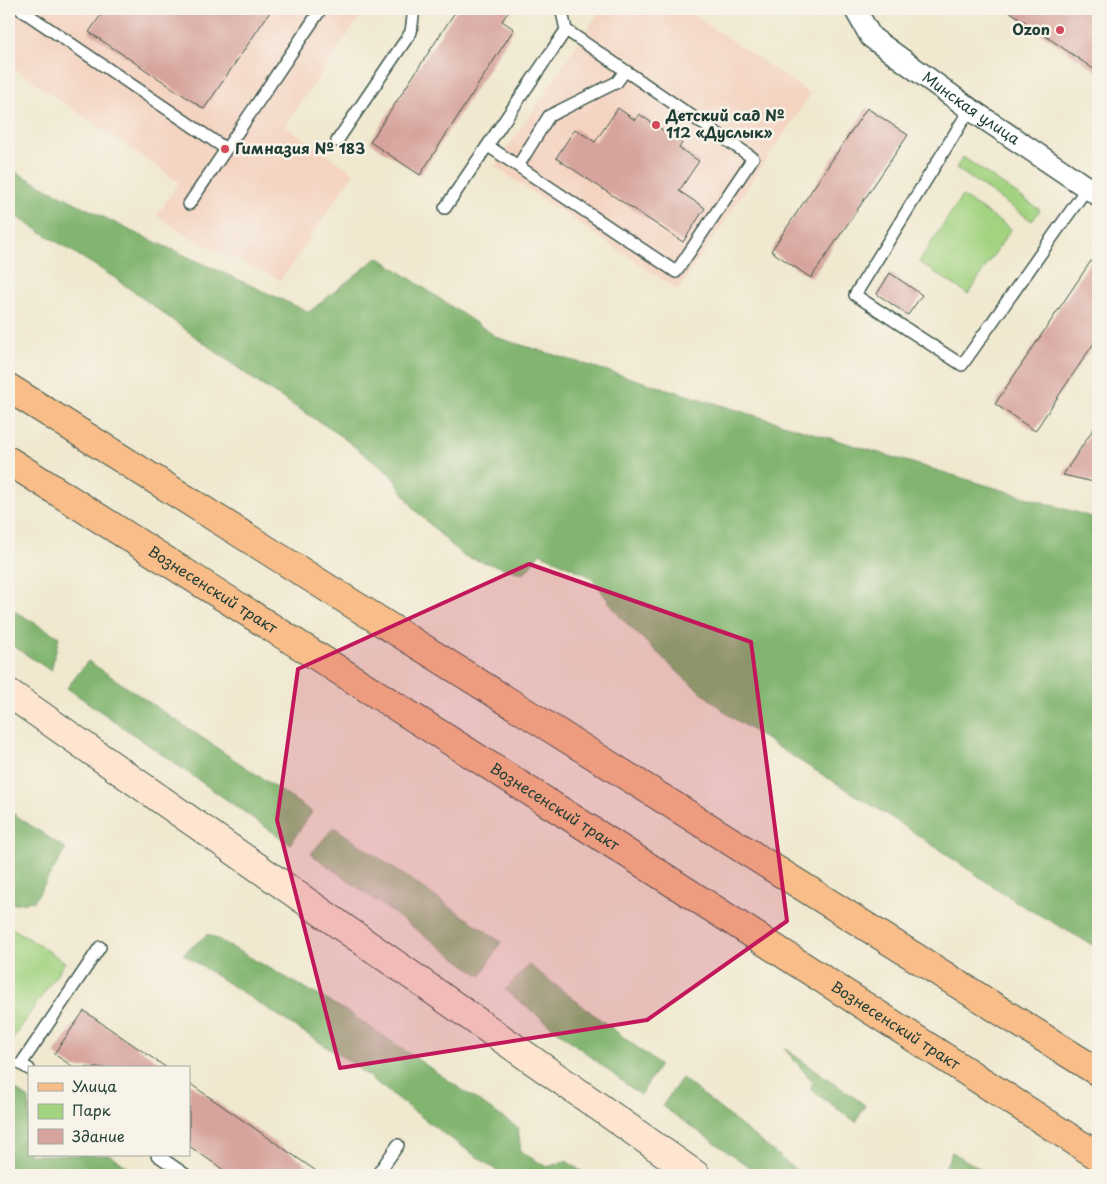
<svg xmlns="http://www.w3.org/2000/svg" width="1107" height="1184" font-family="'Playpen Sans',sans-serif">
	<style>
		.built { fill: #f4d3c1 }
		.green { fill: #a3d381; stroke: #61885a }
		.forest { fill: #82b56f; stroke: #507952 }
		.building { fill: #d7a49d }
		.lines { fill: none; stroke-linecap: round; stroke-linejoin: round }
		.lane-casing { stroke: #3e574b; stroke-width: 14 }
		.street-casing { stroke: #3e574b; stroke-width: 24 }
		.secondary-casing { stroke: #3e574b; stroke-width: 30 }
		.primary-casing { stroke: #3e574b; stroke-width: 30 }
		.lane { stroke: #fff; stroke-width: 11 }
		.street { stroke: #fff; stroke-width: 21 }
		.secondary { stroke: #fde5d0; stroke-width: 28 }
		.primary { stroke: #f9bd89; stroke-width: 28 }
		.marked { fill: #c2185b; fill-opacity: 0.2; stroke: #c2185b; stroke-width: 4; stroke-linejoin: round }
		.poi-dot { fill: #d1495b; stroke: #f7f3e8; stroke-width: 2 }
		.labels { text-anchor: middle; stroke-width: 5; stroke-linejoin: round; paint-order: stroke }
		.poi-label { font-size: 15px; font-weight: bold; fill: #1f3d34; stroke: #f7f3e8; text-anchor: start }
		.street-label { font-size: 15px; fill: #1f3d34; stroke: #f7f3e8 }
	</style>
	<rect width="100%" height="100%" fill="#f7f3e8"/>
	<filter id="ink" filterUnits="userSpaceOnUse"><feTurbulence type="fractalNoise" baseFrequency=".02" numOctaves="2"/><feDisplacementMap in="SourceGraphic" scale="10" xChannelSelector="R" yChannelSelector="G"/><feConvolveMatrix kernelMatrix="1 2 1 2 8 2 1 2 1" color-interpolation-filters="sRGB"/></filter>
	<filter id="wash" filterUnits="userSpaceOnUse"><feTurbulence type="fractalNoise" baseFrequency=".0096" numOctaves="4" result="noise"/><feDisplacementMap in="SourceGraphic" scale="20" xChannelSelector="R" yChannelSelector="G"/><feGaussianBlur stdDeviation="1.12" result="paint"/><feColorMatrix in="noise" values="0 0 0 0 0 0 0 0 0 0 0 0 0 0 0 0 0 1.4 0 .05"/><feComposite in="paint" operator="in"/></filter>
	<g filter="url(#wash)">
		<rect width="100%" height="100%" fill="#f0e8cf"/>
		<path class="built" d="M9,9H365L285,126L354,173L281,280L188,237L157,215L179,182L9,65Z
			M601,9H684L811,94L678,290L495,167Z"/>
		<path class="green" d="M963,157L1040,210L1032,221L956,168Z
			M962,196L1011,229L968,294L919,262Z
			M9,926L65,962L9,1044Z"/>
		<path class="forest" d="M9,169L131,231L309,312L378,257L498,338L1098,519V948L1018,903L894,819L792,756L730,716L683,677L621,618L591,577L540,553L524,574L463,556L415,510L391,475L337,433L260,384L115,278L9,212Z
			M9,608L59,637L51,671L9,643Z
			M88,661L312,812L290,844L67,688Z
			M9,811L66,849L34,901L9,904Z
			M334,827L501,942L481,976L311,854Z
			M208,934L348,1012L518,1128L521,1152L547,1167L566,1161L587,1175H503L440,1131L347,1060L183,954Z
			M529,965L660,1065L640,1095L505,990Z
			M784,1048L865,1105L856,1122L810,1089L813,1082Z
			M682,1078L802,1175H761L662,1106Z
			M9,1085L29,1099V1155H110L139,1175H9Z
			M952,1152L990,1175H950L944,1171Z"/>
		<g id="blocks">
			<path class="building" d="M105,9H272L204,109L89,32Z
				M457,9H510L502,21L514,29L420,175L370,142Z
				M1006,9H1084L1098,18V72Z
				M618,108L635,120L639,114L682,143L679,148L699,161L679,191L705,208L683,242L556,158L575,129L595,142Z
				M867,108L908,135L811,278L771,251Z
				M1091,261L1098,265V337L1035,431L995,404Z
				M890,273L922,295L908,315L877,294Z
				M1098,422V483L1063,475Z
				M84,1011L167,1068H75L54,1054Z
				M189,1083L322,1175H231L189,1146Z"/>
		</g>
	</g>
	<g filter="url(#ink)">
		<use href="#blocks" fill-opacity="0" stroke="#3e574b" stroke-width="1"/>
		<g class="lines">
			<g class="lane-casing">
				<path id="lane" d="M20,9L226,149
					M970,109L855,295L962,365L1087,188
					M337,141L411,32L414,9
					M488,146L676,272L753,158L566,30
					M518,166L549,116L617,82L625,71
					M189,204L321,9
					M445,208L566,30L562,12L563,9
					M29,1069L21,1064L100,947
					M157,1155L186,1175
					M377,1175L398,1145"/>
			</g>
			<g class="street-casing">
				<g id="street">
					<path id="s1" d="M855,9L871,37L970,109L1098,195"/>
				</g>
			</g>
			<g class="secondary-casing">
				<path id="secondary" d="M9,693L696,1175"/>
			</g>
			<g class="primary-casing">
				<g id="primary">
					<path d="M9,388L1098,1072"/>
					<path id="s2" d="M9,461L594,832L1098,1156"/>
				</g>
			</g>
			<use href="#lane" class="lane"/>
			<use href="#street" class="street"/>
			<use href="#secondary" class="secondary"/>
			<use href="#primary" class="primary"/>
		</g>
	</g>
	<path class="marked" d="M529,564L751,642L787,921L647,1020L340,1068L277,820L298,669Z"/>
	<g class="poi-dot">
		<circle cx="1060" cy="30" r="5"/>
		<circle cx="656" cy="125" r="5"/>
		<circle cx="225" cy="149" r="5"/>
	</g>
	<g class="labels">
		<g class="poi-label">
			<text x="1050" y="35" text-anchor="end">Ozon</text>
			<text x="666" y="121">Детский сад №<tspan x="666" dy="17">112 «Дуслык»</tspan></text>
			<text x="235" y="154">Гимназия № 183</text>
		</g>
		<g class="street-label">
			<text dy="5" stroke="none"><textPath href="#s1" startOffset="155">Минская улица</textPath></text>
			<text dy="5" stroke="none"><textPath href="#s2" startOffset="241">Вознесенский тракт</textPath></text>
			<text dy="5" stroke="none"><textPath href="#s2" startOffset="646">Вознесенский тракт</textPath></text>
			<text dy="5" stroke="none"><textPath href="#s2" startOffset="1051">Вознесенский тракт</textPath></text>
		</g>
	</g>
	<rect width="1107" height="1184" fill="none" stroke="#f7f3e8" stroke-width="30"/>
	<rect x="28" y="1066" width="162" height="90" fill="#f7f3e8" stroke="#a1aaa0"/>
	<rect x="38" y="1083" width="25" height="8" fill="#f9bd89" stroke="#a1aaa0"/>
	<text x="72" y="1092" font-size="15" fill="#1f3d34">Улица</text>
	<rect x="38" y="1104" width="25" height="15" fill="#a3d381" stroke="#a1aaa0"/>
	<text x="72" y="1116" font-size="15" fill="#1f3d34">Парк</text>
	<rect x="38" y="1129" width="25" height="15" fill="#d7a49d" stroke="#a1aaa0"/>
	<text x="72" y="1142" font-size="15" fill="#1f3d34">Здание</text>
</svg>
